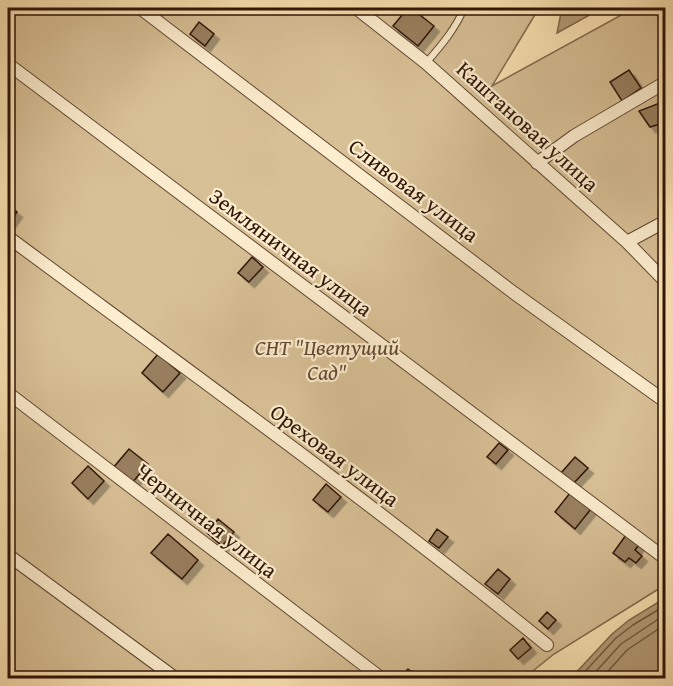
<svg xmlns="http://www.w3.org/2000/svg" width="673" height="686" font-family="'Gentium Book Plus',serif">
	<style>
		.green { fill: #d8c096; stroke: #836a4f; stroke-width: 1.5 }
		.water { fill: #b59d79; stroke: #7f674c; stroke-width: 1.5 }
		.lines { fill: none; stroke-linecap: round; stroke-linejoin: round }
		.shore { stroke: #725940; stroke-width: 1.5 }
		.building { fill: #998061; stroke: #2e1508; stroke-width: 1.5; filter: url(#shadow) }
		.lane-casing { stroke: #614833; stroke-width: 8 }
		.street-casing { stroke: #614833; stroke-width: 14 }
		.lane { stroke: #fcedce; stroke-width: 6 }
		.street { stroke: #fcedce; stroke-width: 12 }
		.labels { text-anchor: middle; stroke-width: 4.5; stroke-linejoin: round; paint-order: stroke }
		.street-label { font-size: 22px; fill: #2e1508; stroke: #fcedce }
		.park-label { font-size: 22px; font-style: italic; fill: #614833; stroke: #fcedce }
	</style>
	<defs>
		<filter id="shadow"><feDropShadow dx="5.5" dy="5.5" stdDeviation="0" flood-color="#0004"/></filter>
	</defs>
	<rect width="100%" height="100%" fill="#fbe3b3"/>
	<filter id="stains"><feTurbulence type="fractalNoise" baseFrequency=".00333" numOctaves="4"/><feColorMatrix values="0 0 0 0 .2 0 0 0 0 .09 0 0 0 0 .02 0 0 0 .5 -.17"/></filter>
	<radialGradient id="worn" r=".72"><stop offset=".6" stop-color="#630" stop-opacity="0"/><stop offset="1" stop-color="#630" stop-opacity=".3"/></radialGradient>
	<path class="green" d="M8,8H539L492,86L634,8H665V585L554,654L524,678H8Z"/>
	<path class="water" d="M562,8H597L588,16L557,33Z
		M665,598V678H571L612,634L629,620Z"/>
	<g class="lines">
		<path class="shore" d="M579,678L616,638L633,625L666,605
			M590,678L621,644L666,614
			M602,678L627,650L666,624"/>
	</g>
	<path class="building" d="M408,8H411L434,26L418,46L393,26Z
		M199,22L214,34L205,46L190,34Z
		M629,70L641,88L622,101L610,82Z
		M660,103L666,122L650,127L639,111Z
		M8,205L17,212L8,225Z
		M252,257L263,267L249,282L238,273Z
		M158,354L180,373L163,392L142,373Z
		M499,443L508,450L496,464L487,457Z
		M129,449L148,464L132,483L113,468Z
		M575,457L588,468L573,484L561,473Z
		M88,466L104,481L88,499L72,483Z
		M326,484L341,497L328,512L313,500Z
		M570,493L591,509L575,529L555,512Z
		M218,519L234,532L222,546L207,533Z
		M437,529L448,537L439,548L429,541Z
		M168,534L198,560L182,579L151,553Z
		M626,535L639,545L635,550L642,556L636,563L629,558L625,562L613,553Z
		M498,569L510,579L498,594L485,584Z
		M547,612L556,620L548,629L539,621Z
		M523,638L531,648L518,659L510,650Z
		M408,669L420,678H400Z"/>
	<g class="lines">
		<g class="lane-casing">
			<path id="lane" d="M426,63C441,46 456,28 464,8"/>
		</g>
		<g class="street-casing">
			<path id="street" d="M140,8L514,293L666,402
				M356,8L426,63L627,242L666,282
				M8,64L666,559
				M537,163L574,136L666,82
				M8,237C189,371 372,503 547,645
				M627,242L666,221
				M8,393L381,678
				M8,555L175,678"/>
		</g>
		<use href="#lane" class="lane"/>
		<use href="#street" class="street"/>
	</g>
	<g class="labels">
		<g class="street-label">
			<text transform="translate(528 126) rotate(42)" y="8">Каштановая улица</text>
			<text transform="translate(414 190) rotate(37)" y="8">Сливовая улица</text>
			<text transform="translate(291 252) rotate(37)" y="8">Земляничная улица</text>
			<text transform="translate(335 455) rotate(37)" y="8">Ореховая улица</text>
			<text transform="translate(207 520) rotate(38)" y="8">Черничная улица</text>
		</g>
		<g class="park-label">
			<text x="327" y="355">СНТ "Цветущий<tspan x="327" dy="25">Сад"</tspan></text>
		</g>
	</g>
	<rect width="673" height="686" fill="none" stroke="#fbe3b3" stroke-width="30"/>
	<rect x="9" y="9" width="655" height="668" fill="none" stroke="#2e1508" stroke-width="3"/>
	<rect x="15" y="15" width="643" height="656" fill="none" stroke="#2e1508" stroke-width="1.5"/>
	<rect width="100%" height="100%" filter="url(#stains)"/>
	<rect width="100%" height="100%" fill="url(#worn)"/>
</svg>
